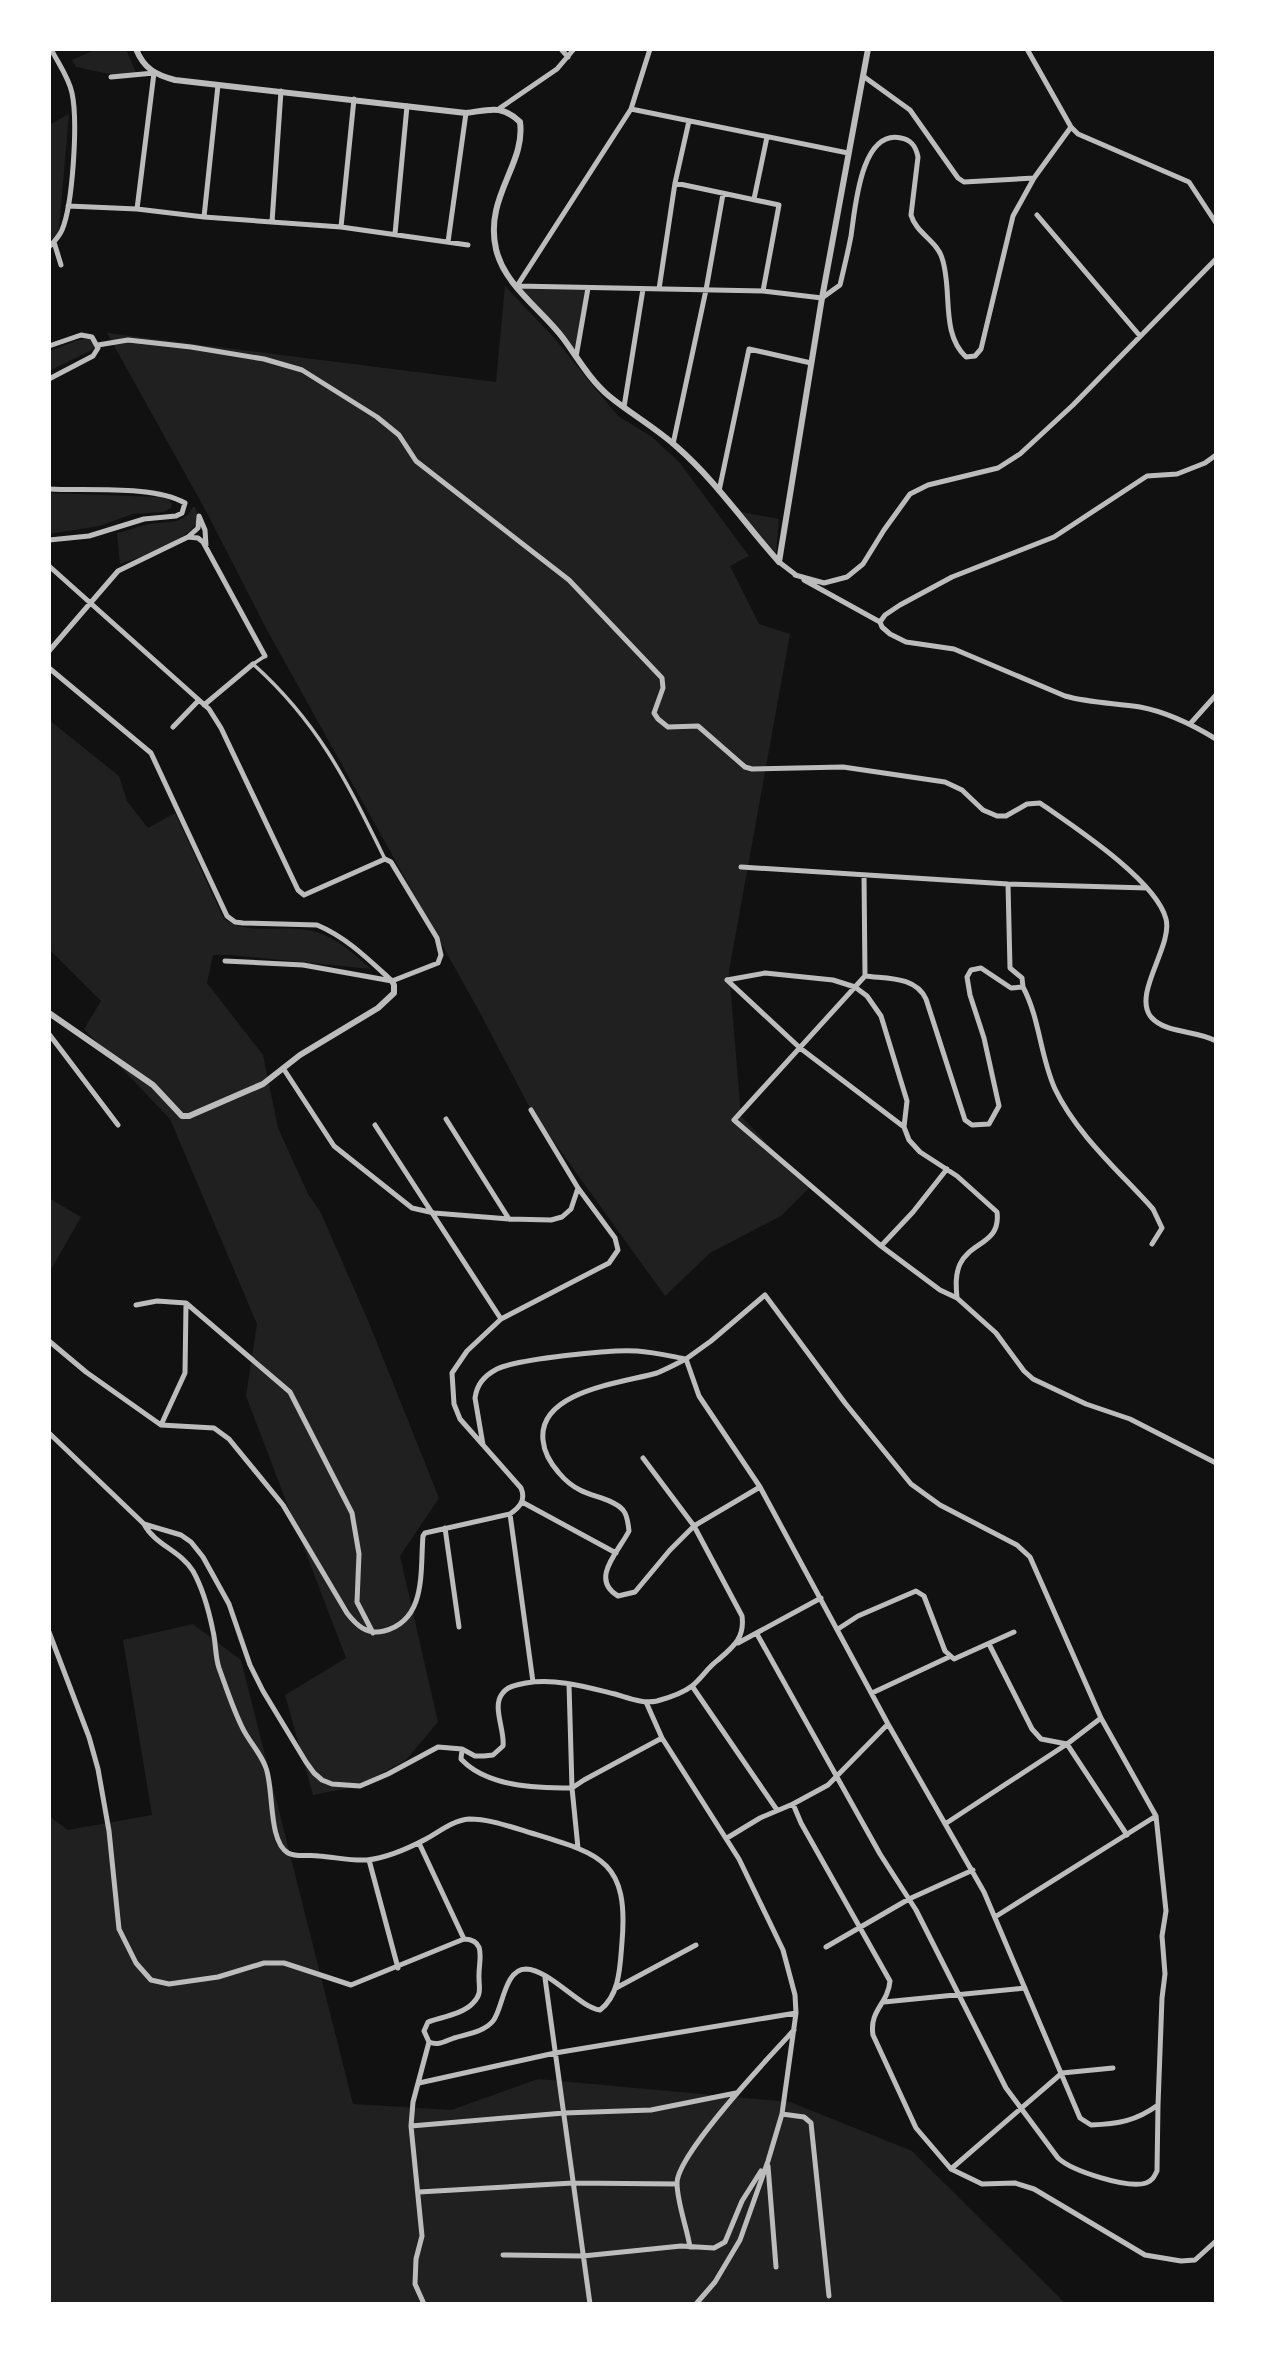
<svg xmlns="http://www.w3.org/2000/svg" width="1265" height="2353" font-family="'PT Sans',sans-serif">
	<style>
		.green { fill: #202020 }
		.lines { fill: none; stroke-linecap: round; stroke-linejoin: round }
		.pedestrian { stroke: #bcbcbc; stroke-width: 3.5 }
		.minor { stroke: #bcbcbc; stroke-width: 5 }
		.tertiary { stroke: #bcbcbc; stroke-width: 6 }
	</style>
	<rect width="100%" height="100%" fill="#111"/>
	<path class="green" d="M97,49H126L137,75L123,77L76,67L72,60Z
		M69,114L59,230L57,236L49,240V125Z
		M505,286L554,338L618,416L652,437L680,463L749,556L730,566L759,624L790,634L729,971L741,1116L809,1188L781,1216L710,1253L665,1296L531,1110L479,1011L267,630L207,513L107,333L496,382Z
		M517,286L588,288L576,357Z
		M91,338L95,347L92,350L49,371V351L75,341Z
		M49,493L158,497L169,500L172,504L171,508L163,512L133,514L99,526L49,534Z
		M193,507H195C197,513 199,517 196,523C188,540 138,558 120,564L117,533C128,531 139,526 149,524C167,521 183,526 193,507Z
		M741,512L779,519L776,553Z
		M49,720L119,776L127,801L148,828L175,813L224,919C249,937 287,923 316,932C337,938 355,955 371,969L231,955H213L207,983L263,1055L278,1128L308,1194L321,1213L369,1323L439,1498L400,1556L438,1722L406,1760L358,1786L313,1795L285,1695L346,1658L246,1396L257,1324L170,1119L84,1029L101,1001L49,949Z
		M49,1198L81,1217L49,1273Z
		M193,1624L241,1660L353,2104L451,2110L538,2079L790,2102L912,2151L1066,2304H49V1816L68,1830L152,1815L123,1640Z"/>
	<g class="lines">
		<path class="pedestrian" d="M265,656L253,664C319,723 347,782 385,859"/>
		<path class="minor" d="M561,49L568,57
			M1027,49L1071,127L1078,134L1189,182L1216,223
			M863,76L910,110L958,178L964,182L1034,178
			M111,77L154,73L137,209
			M500,108L557,69L574,49
			M631,109L848,153
			M675,183L779,205L763,291
			M754,199L767,137
			M68,206L137,209L204,217L341,227L468,245
			M1037,215L1140,336
			M204,217L218,85
			M272,222L281,91
			M341,227L354,99
			M395,234L407,106
			M54,242L61,265
			M448,242L466,113
			M49,247C54,242 59,237 62,230C73,204 78,121 72,93C69,78 58,63 51,49
			M517,286L763,291L822,298L840,285C844,268 848,252 851,236C855,211 860,129 901,138C912,140 916,147 918,157L911,215C916,233 937,241 942,258C953,290 940,333 966,357L975,356L981,349L1013,216L1034,178L1071,127
			M517,286L631,109L650,49
			M659,289L675,183L689,121
			M98,345L128,340L191,347L264,359L302,370L377,417L399,435L416,461L569,580L662,678L663,688L654,713L658,719L668,727L698,726L745,767L752,769L843,767L945,782L962,790L983,810L997,816H1006L1027,804L1040,803C1073,826 1156,880 1166,919C1173,946 1132,994 1151,1017C1166,1034 1197,1030 1216,1041
			M49,346L81,335L92,337L98,348L93,356L49,379
			M576,357L588,288
			M624,407L643,289
			M673,444L706,290L723,194
			M49,489C86,491 154,485 185,503L182,513L176,516L144,519L89,536L49,540
			M719,491L749,349L811,363
			M188,537L198,528L199,516L205,530L206,545
			M779,562L796,575
			M49,566L209,709L221,728L298,890L304,895L385,859L391,862L437,938L441,955L438,963L392,981L303,965L225,961
			M795,575L824,583L847,577L863,564L884,530L910,494L928,485L998,468L1020,454L1073,405L1216,259
			M804,580L880,622L882,627L890,634L906,642L954,649L1065,696C1090,703 1115,703 1140,707C1167,712 1193,725 1216,739
			M880,622L885,615L900,605L952,577L1054,537L1147,476L1177,474L1205,463L1216,455
			M49,651L118,571L188,537L198,538L203,542L265,656
			M49,668L151,753L227,916L235,922L243,923L317,925C346,937 368,959 391,980
			M204,705L253,664
			M1190,724L1216,695
			M173,727L199,700
			M741,867L1008,884L1147,888
			M864,875L865,976L734,1120L881,1246L940,1290L957,1298L996,1333L1024,1371L1033,1379L1086,1404L1130,1419L1216,1463
			M865,976C887,979 915,976 926,999L965,1120L972,1125L989,1124L999,1106L984,1038L970,995L967,977L971,970L981,968L1011,988L1023,987L1022,978L1010,968L1008,884
			M727,980L765,973L833,980L855,987L867,996L881,1016L907,1101L904,1127L909,1140L920,1152L957,1176L997,1212C1001,1244 971,1241 960,1264C955,1275 956,1287 957,1298
			M727,980L800,1048L904,1127
			M1023,987C1040,1019 1040,1056 1055,1089C1077,1135 1120,1172 1153,1209L1162,1228L1152,1244
			M49,1034L118,1125
			M283,1068L334,1146L412,1208L434,1213L509,1219L551,1220L562,1217L571,1209L578,1188
			M446,1119L509,1219
			M375,1125L501,1319
			M881,1246L913,1212L947,1169
			M765,1295L845,1403L911,1484L940,1505L1017,1545L1030,1557L1101,1718L1156,1816L1166,1911L1162,1936L1165,1974L1162,1998L1158,2105C1136,2121 1118,2124 1091,2125L1080,2118L984,1892L888,1724L760,1487L699,1396L686,1359L711,1341Z
			M136,1305L157,1301L186,1303L290,1392L352,1513L359,1554L357,1602L373,1633
			M49,1341L86,1372L161,1425L214,1428L229,1439L283,1505L347,1613C357,1626 367,1635 384,1631C427,1620 420,1571 423,1536L425,1533L510,1514C520,1507 526,1500 521,1488L460,1419L454,1404L452,1373L467,1351L501,1319L609,1263L618,1250L615,1238L578,1188L531,1110
			M161,1425L185,1373L186,1304
			M49,1433L144,1524L181,1535L191,1542L203,1557L229,1604L250,1665L263,1691L306,1762L314,1773L322,1780L332,1784L360,1786L388,1774L438,1747L462,1749L475,1756H484L493,1755L503,1746C505,1730 492,1707 502,1694C507,1686 517,1685 526,1683C556,1678 586,1687 615,1694C629,1698 643,1704 657,1701C668,1698 683,1693 692,1686C701,1679 708,1667 718,1660C733,1647 745,1638 742,1616L694,1526L670,1550L635,1592L618,1596C589,1579 619,1551 629,1531C628,1524 628,1516 623,1510C613,1499 593,1497 580,1490C572,1486 564,1479 559,1473C551,1464 544,1452 543,1440C538,1391 622,1383 657,1373C667,1369 676,1364 686,1359C670,1356 653,1352 637,1351C612,1349 518,1359 497,1369C484,1376 477,1384 475,1398L483,1445
			M643,1458L694,1526L760,1487
			M522,1502L616,1553
			M510,1514L533,1682
			M445,1528L459,1627
			M838,1629L858,1616L916,1591L924,1596L945,1651L954,1659L1014,1632
			M49,1632L89,1737L98,1769L109,1831L119,1929L136,1963L151,1980L169,1984L218,1977L264,1963H284L351,1985L464,1939C488,1940 478,1961 479,1978C479,1988 482,1994 473,2003C463,2014 442,2017 428,2022L424,2031L429,2042C439,2046 445,2041 454,2038C467,2034 484,2032 493,2021C503,2009 504,1969 526,1969C550,1970 579,2007 600,2010C620,1995 620,1966 622,1942C629,1860 600,1854 531,1833C511,1827 490,1819 469,1819C454,1820 439,1832 426,1839C409,1848 386,1858 367,1860C351,1861 334,1857 319,1856C309,1854 298,1858 288,1853C268,1841 274,1790 266,1768C261,1753 249,1742 242,1727C233,1709 226,1687 219,1668C215,1656 216,1643 213,1631C209,1611 203,1589 193,1571C181,1551 155,1545 144,1524
			M757,1634L880,1854L916,1910L1006,2088L1058,2158C1072,2171 1128,2189 1146,2183C1152,2181 1154,2177 1157,2171L1158,2105
			M738,1643L821,1598
			M989,1644L1032,1729L1041,1739L1067,1744L1101,1718
			M569,1684L572,1788L578,1848
			M692,1686L777,1810
			M872,1693L949,1657
			M646,1702L662,1738L739,1859L783,1950L795,1995L796,2013L782,2114L768,2161L740,2240L715,2282L696,2304
			M462,1749L461,1759C487,1787 536,1788 572,1788L584,1780L662,1738
			M793,1804L801,1823L890,1981C888,2004 869,2010 873,2035L916,2128L951,2169L982,2184L1015,2183L1034,2189L1145,2255L1181,2261L1195,2260L1216,2241
			M945,1824L1067,1744L1127,1835
			M727,1838L760,1818L793,1804L828,1785L888,1724
			M419,1843L464,1939
			M369,1860L398,1968
			M995,1917L1156,1816
			M826,1947L909,1899L973,1870
			M545,1978L590,2304
			M616,1988L696,1945
			M884,2002L1025,1988
			M419,2083L555,2053L796,2013
			M782,2114L804,2117L811,2123L829,2296
			M411,2126L564,2113L651,2110L736,2093
			M768,2166L776,2267
			M951,2169L1062,2073L1113,2068
			M419,2192L573,2183L677,2184
			M690,2247C687,2228 677,2202 677,2183C677,2154 770,2056 794,2030
			M503,2255L583,2256L681,2246L714,2248L725,2242L742,2201L761,2171
			M424,2304L415,2284L416,2259L422,2236L411,2126L413,2102L429,2042"/>
		<path class="tertiary" d="M136,49C144,69 156,75 175,80L466,113C490,110 501,104 520,122C526,164 484,197 496,249C504,285 542,310 563,338C577,357 590,380 609,396C631,414 656,428 677,447C715,480 745,524 779,562
			M779,562L822,298L868,49
			M49,1013L153,1085L182,1116H189L263,1084L300,1055L378,1008L394,993V985L392,981"/>
	</g>
	<rect width="1265" height="2353" fill="none" stroke="#ffffff" stroke-width="102"/>
</svg>
